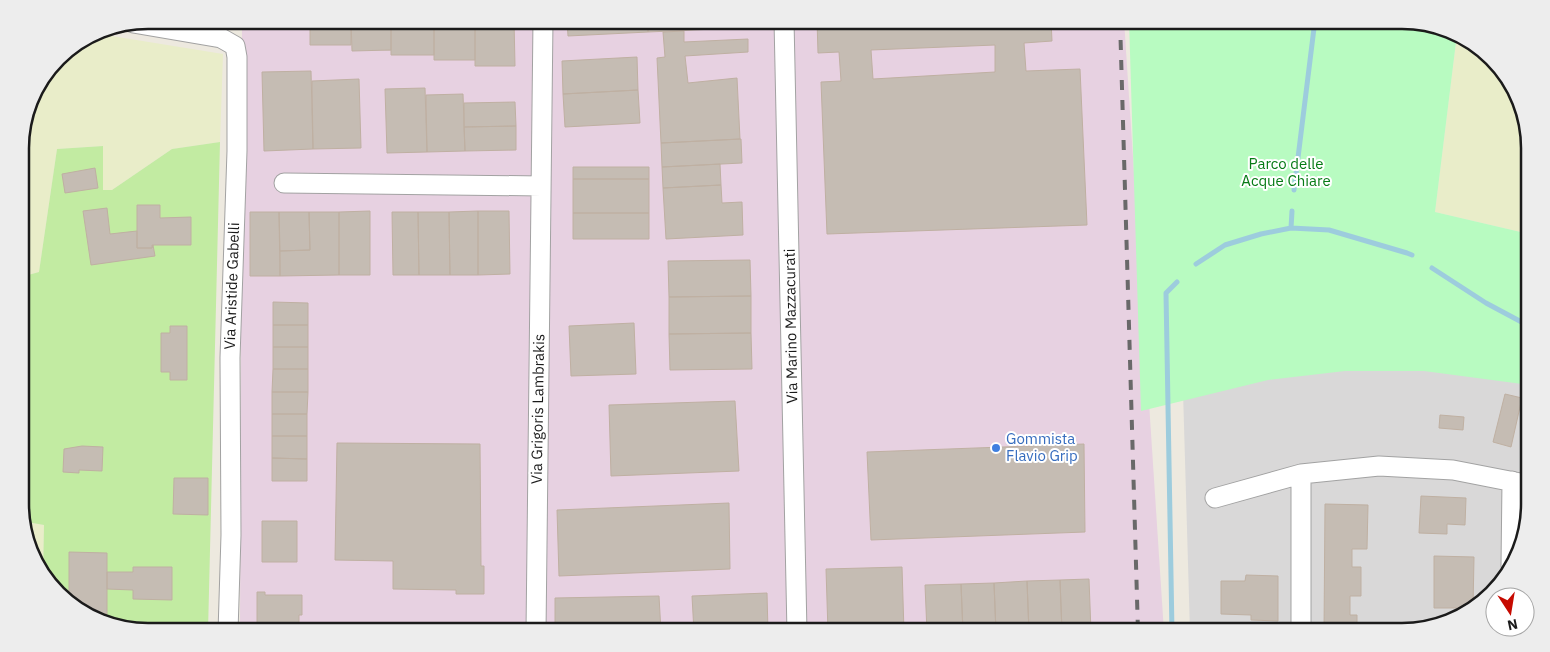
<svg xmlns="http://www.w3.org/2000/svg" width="1550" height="652" font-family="'IBM Plex Sans',sans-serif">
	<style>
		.residential { fill: #d9d8d8 }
		.industrial { fill: #e7d1e1 }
		.farmland { fill: #e9edc9 }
		.grass { fill: #c2eba2 }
		.park { fill: #b8fbc1 }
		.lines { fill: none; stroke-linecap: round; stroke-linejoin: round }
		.stream { stroke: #9dccdd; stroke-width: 5 }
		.building { fill: #c5bcb3; stroke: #bfb0a2; fill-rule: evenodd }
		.minor-casing { stroke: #a2a2a2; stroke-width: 21 }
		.minor { stroke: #fff; stroke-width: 19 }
		.rail { stroke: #696969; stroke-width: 4; stroke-dasharray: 10 10; stroke-linecap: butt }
		.shop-dot { fill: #3f7fe0; stroke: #fff; stroke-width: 2 }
		.labels { text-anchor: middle; stroke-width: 4; stroke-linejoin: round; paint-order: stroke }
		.park-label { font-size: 15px; fill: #077b16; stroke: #fff }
		.street-label { font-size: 15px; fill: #1b1b1b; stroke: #fff }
		.shop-label { font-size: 15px; fill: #366cbe; stroke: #fff; text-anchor: start }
		.rim { fill: none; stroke: #1b1b1b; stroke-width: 2.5 }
	</style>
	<rect width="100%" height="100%" fill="#ede9df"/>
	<path class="residential" d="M1394,357L1530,381V505L1520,553L1480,606L1410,632H1190L1183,391Z"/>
	<path class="industrial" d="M242,20H1124L1164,632H240Z"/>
	<path class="farmland" d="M93,33L223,54L220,142L172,149L112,190L103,191L102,146L57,149L39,272L21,277L20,139L33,91L63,52Z
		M1457,34L1503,70L1529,131V234L1435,212Z
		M21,521L44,525L43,573Z"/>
	<path class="grass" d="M220,142L208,632H148L99,622L47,582L43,573L44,525L21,521V277L39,272L57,149L103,146V190H112L172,149Z"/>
	<path class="park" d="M1129,20H1402L1451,30L1457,34L1435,212L1529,234L1530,385L1424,371H1345L1268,380L1141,411Z"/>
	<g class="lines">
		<path class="stream" d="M1294,190L1315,20
			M1291,228L1329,230L1407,253L1412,255
			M1196,264L1225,245L1261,234L1291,228L1292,211
			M1432,268L1486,303L1529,326
			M1172,632L1166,293L1177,282"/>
	</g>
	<path class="building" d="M212,20H285L286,25L212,26Z
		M310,20H351V45H310Z
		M351,20H391V50L352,51Z
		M391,20H434V55H391Z
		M434,20H475V60H434Z
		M475,20H514L515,66H475Z
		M567,20H648V32L568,36Z
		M648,20H736L737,28L648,32Z
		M817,20H1051L1052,41L1024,43L1026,71L1080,69L1087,225L827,234L821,82L841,81L839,52L818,53ZM995,45V72L873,79L871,50Z
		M684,31V42L748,39V52L685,56L688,83L737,78L740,139L661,143L657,58L665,57L663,32Z
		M637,57L638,90L563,94L562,61Z
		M311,71L313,149L264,151L262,72Z
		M359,79L361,148L313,149L312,81Z
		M425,88L427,152L387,153L385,89Z
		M638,90L640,123L565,127L563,94Z
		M463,94L465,151L427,152L426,95Z
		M515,102L516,126L464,127V103Z
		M516,126V150L465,151L464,127Z
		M741,139L742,163L662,167L661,143Z
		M720,164L721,185L663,188L662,167Z
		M573,167H649V179H573Z
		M95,168L98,188L65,193L62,174Z
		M573,179H649V213H573Z
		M721,185L722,203L742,202L743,235L666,239L663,188Z
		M137,205H160V218L191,217V245H152V248H137Z
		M107,208L110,234L137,231V248H152L153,245L155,256L91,265L83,211Z
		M370,211V275H339V212Z
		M478,211H509L510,274L478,275Z
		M478,211V275H450L449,212Z
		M250,212H279L280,276H250Z
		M279,212H309L310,250L280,251Z
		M309,212H339V275L280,276V251L310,250Z
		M392,212H418L419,275H393Z
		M418,212H449L450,275H419Z
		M573,213H649V239H573Z
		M750,260L751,296L669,297L668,261Z
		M751,296V333L669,334V297Z
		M273,302L308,303V325H273Z
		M634,323L636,374L571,376L569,326Z
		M273,325H308V347H273Z
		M170,326H187V380H170V372H161V333H170Z
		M751,333L752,369L670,370L669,334Z
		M273,347H308V369H273Z
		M273,369H308V392H272Z
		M272,392H308L307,414H272Z
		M1505,394L1522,398L1511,447L1493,442Z
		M735,401L739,471L611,476L609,405Z
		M272,414H307V436H272Z
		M1440,415L1464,417L1463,430L1439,428Z
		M272,436H307V459L272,458Z
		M337,443L480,444L481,566H484V594H456V590L393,589V561L335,560Z
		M1084,444L1085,532L871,540L867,452Z
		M82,446L103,447L102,471L79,470V473L63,472L64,449Z
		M272,458L307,459V481H272Z
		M174,478H208V515L173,514Z
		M1421,496L1466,498L1465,525L1447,524V534L1419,533Z
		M729,503L730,569L559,576L557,510Z
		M1325,504L1368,505L1367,549H1352V567H1361V596H1350V615H1357V632H1324Z
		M262,521H297V562H262Z
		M69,552L107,553V614H88L69,599Z
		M1434,556L1474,557L1473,608H1434Z
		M133,567H172V600L133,599V590L107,589V572H133Z
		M902,567L904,632H828L826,569Z
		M1246,575L1278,576V621L1251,620V615L1221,614V581H1245Z
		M1089,579L1091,632H1062L1060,580Z
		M1060,580L1062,632H1029L1027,581Z
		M1027,581L1029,632H996L994,583Z
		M994,583L996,632H963L961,584Z
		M961,584L963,632H927L925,585Z
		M257,592H265V595H302V615H299V631L259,632V629H257Z
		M767,593L768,632H694L692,596Z
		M659,596L661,632H555V598Z
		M1249,629H1277V632H1249Z"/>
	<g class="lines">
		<g class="minor-casing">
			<path id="minor" d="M784,20L797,632
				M133,23L221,38L235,46L237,57V151L230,358L231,535L228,632
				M284,183L541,186
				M1301,474V632
				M1215,498L1301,474L1379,466L1453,470L1530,485
				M1511,566L1512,481
				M536,632L543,20"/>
		</g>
		<use href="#minor" class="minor"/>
		<path class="rail" d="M1120,20L1138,632"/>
	</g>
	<circle class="shop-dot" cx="996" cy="448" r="5"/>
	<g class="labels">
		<g class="park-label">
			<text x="1286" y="169">Parco delle<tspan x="1286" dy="17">Acque Chiare</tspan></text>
		</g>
		<g class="street-label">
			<text transform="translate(232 286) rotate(-88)" y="5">Via Aristide Gabelli</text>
			<text transform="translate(791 326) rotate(-91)" y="5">Via Marino Mazzacurati</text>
			<text transform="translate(538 409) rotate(-89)" y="5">Via Grigoris Lambrakis</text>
		</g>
		<g class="shop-label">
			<text x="1006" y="444">Gommista<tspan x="1006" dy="17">Flavio Grip</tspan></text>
		</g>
	</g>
	<path d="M0 0H1550V652H0ZM148 29H1402A119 119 0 0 1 1521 148V504A119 119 0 0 1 1402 623H148A119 119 0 0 1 29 504V148A119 119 0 0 1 148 29Z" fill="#ededed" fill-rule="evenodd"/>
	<path class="rim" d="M148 29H1402A119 119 0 0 1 1521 148V504A119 119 0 0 1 1402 623H148A119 119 0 0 1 29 504V148A119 119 0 0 1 148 29Z"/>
	<g transform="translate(1510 612) rotate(168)"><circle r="24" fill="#ffffff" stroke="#a4a4a4"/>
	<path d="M0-4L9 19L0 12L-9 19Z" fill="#c60a00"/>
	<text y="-8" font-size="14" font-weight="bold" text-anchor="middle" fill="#1b1b1b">N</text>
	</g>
</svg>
